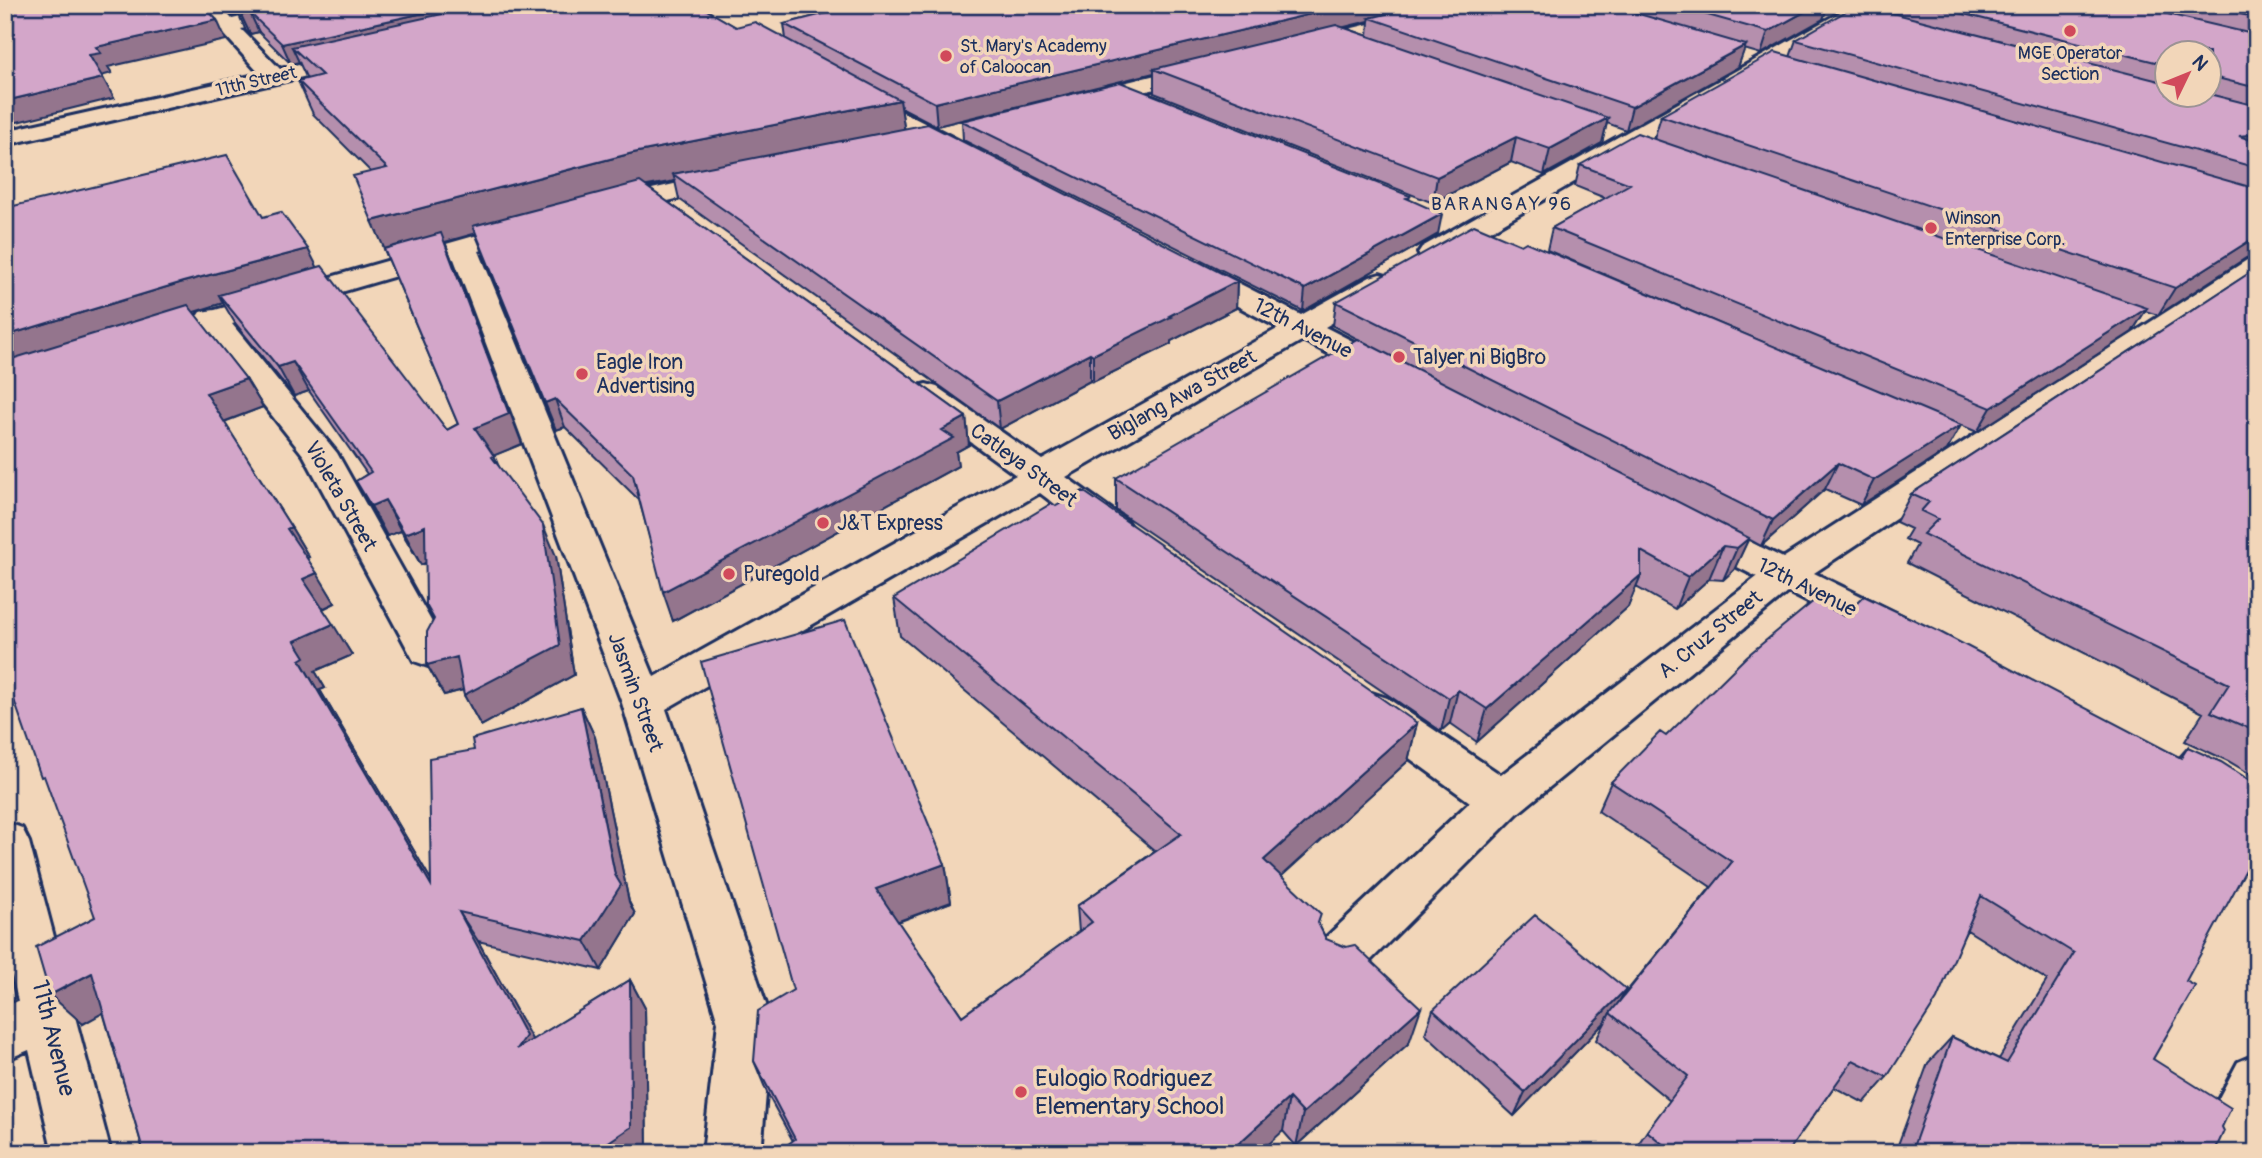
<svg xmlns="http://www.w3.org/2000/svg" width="2262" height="1158" font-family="Pangolin,sans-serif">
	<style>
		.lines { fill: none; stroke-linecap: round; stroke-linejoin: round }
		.street-casing { stroke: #1b2f5e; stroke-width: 6 }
		.street { fill: #f2d6b9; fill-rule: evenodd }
		.wall { fill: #b58fad; stroke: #1b2f5e; stroke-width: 2; fill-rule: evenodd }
		.shaded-wall { fill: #94748d; stroke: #1b2f5e; stroke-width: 2 }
		.building { fill: #d3a6c9; stroke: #1b2f5e; stroke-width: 2 }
		.poi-dot { fill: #d1495b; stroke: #f2d6b9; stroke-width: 2.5 }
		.labels { text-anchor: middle; stroke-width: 7; stroke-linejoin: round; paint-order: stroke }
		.far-poi-label { font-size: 18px; fill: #1b2f5e; stroke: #f2d6b9; text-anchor: start }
		.far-street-label { font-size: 18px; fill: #1b2f5e; stroke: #f2d6b9 }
		.far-neighbourhood-label { font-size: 19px; letter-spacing: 2px; fill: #1b2f5e; stroke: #f2d6b9 }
		.street-label { font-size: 21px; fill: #1b2f5e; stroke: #f2d6b9 }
		.poi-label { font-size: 21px; fill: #1b2f5e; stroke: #f2d6b9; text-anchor: start }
		.near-street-label { font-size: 24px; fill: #1b2f5e; stroke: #f2d6b9 }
		.near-poi-label { font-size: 24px; fill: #1b2f5e; stroke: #f2d6b9; text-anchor: start }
	</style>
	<rect width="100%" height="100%" fill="#f2d6b9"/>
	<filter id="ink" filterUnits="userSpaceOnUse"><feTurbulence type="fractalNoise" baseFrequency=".0143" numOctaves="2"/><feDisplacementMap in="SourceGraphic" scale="14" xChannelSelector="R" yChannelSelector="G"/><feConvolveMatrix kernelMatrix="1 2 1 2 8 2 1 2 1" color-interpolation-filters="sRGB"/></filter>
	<g filter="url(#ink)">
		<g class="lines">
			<g class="street-casing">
				<path id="street" d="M198,5H219L232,19L295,5H334L331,9L241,29L280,69L355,53L363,54L366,59L363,64L355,65L5,145V131L260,74Z
					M1446,5H1481L1478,9L1307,51L1300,49L1297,45L1300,41Z
					M1853,5H1878L1442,259L1432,261L1422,259L1418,253L1422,247Z
					M1204,63L1212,65L1215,70L1212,75L1083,107L1075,105L1072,100L1075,95Z
					M856,88L969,146L972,151L969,156L960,158L951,156L848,100L845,95L848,90Z
					M727,172L736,175L740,180L736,185L608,215L599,213L595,207L599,201Z
					M530,220L540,222L543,228L540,234L479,251L654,677L1016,475L915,401L910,394L915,387L926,384L937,387L1042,460L1279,328L1181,276L1177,270L1181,264L1191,261L1201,264L1301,315L1370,277L1380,274L1390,277L1394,283L1390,289L1325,327L1401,366L1406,373L1401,380L1390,383L1379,380L1303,340L1066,477L1126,520L1131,528L1126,536C1095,545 1064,510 1040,493L666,709L772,1022L761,1153H703L718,1022L622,703L454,259L232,324L337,453L448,651L442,661L428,666L414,661L304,456L206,332L151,347L140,344L136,338L140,332L198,315L200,312L215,310Z
					M2257,258V279L1814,573L1912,621L1918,631L1912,641L1898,645L1884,641L1788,592L1518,813L1357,974L1339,981L1321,974L1314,958L1321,942L1470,802L1357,720L1351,709L1357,698L1372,693L1387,698L1501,775L1757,577L1682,539L1677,530L1682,521L1695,518L1708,521L1783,558L2247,260Z
					M5,822L22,828L29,842L111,1153H53L29,1050L5,1060V1007L18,1001L5,945Z
					M2257,1054V1139L2250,1153H2190L2238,1062Z"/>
			</g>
			<use href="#street" class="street"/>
		</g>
		<path class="wall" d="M222,5H698L736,27L786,39L784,24L858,5H1828L1823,19L1761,54L1744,49L1738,67L1626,130L1607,123L1602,143L1544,175L1511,162L1433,203L1154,93V73L937,126L901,107L904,128L1237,281L1236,308L1171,341V344L1093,382L1090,381L1000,429L679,199L675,181L647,187L966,417L969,445L956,452L958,466L673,621L639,500L565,427L556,430L475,233L445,242L522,444L494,455L499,467L556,556L574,675L481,726L464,695L463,690L444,695L427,665L434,619L426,563L421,565L401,531L387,536L356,481L367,474L309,391L294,396L235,323L223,303L193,312L246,379L263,407L224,422L291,527L309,557L307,558L335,603L323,609L352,655L315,671L325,688L320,690L431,880L474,750L581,707L595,737L629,902L635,914L601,970L478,941L532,1040L630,980L645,1008L647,1153H144L103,1012L83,1024L95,917L5,208L263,217L318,268L447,430L458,424L384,249L371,172L313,114L298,81L307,79L299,62L291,64L259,32L250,34L246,31L239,15L233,16ZM1369,21L1368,36L1343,27Z
			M1874,5H2257V256L2246,258L2158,315L2145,311L2132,332L1977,432L1961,425L1947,450L1861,505L1825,489L1761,546L1748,539L1734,570L1723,580L1709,579L1675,609L1636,587L1628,607L1477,742L1450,723L1441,731L1116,510V478L1371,346L1333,326L1336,302L1902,401L1547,250L1552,228L1605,198L1575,186L1580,165L1654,139L1661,116L1790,57L1796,40L1873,8ZM2167,52H2209V94H2167Z
			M962,121L1410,196L1409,200L1438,234L1303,311L963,140Z
			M2257,268V778L2228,761L2185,741L2203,713L1907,563L1917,545L1905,539L1911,529L1896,522L1911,494Z
			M894,598L1417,723L1408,761L1281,876L1319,925L1326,939L1409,1043L1296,1146L1283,1131L793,1141L768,1095L754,1061L793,990L945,864L951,902L898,922L962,1016L1079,932L1077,906L1155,851L900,636Z
			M1844,616L2179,757L2188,747L2186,981L2153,1059L2222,1127L2214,1153H1895L1928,1063L1952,1037L1999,1059L2047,980L1967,930L1887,1077L1864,1103L1834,1087L1787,1153H1632L1647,1131L1670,1101L1596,1040L1606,1021L1514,1116L1425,1034L1433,1010L1619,1001L1711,887L1598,811L1611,782L1666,736Z"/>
		<path class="shaded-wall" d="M228,5H282L237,11L239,15L233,16Z
			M460,5H552L292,47L299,62L291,64L282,44Z
			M1349,5H1434L1370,18L1369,21L1161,72L1154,69V73L937,126L935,103Z
			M1817,5H1828L1823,19L1761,54L1768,32Z
			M250,13L259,32L250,34L241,15Z
			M217,20L226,40L108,67L112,73L101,76L89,55L96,47Z
			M1746,45L1738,67L1626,130L1632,107Z
			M103,78L114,98L5,125V101Z
			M900,100L905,133L673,174L675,181L642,187L445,242L522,444L488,458L475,428L388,257L372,221L633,153Z
			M1608,118L1602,143L1544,175L1550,149Z
			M2257,134V156L2239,136Z
			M1516,137L1511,162L1433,203L1437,177Z
			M1442,214L1438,234L1303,311L1305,289Z
			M2257,236V256L2246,258L2158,315L2175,288Z
			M308,249L322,276L219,295L223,303L5,371V336L183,282Z
			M1237,281L1236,308L1171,341V344L1093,382V355Z
			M2147,308L2132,332L1977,432L1991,408Z
			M1090,353V381L1000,429L997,401Z
			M293,362L309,391L294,396L278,367Z
			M246,379L263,407L223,422L206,393Z
			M555,399L565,427L556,430L545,403Z
			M966,417L969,445L956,452L958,466L673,621L663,592L942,430Z
			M1961,425L1947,450L1861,505L1874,480Z
			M1838,463L1825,489L1761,546L1773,520Z
			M385,500L401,531L387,536L371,506Z
			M543,525L556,556L574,675L481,726L464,695Z
			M425,526L440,556L421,565L405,534Z
			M291,527L309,557L305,559L287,529Z
			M1749,538L1734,570L1723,580L1737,548Z
			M1723,546L1709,579L1675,609L1688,577Z
			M317,573L335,603L322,609L303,579Z
			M1641,575L1628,607L1477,742L1487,709Z
			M333,624L352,655L315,671L325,688L320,690L451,914L431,885L300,660L295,641Z
			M457,657L474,687L444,695L427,665Z
			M1458,690L1450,723L1441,731L1449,698Z
			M581,707L595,737L629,902L635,914L601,970L585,941L615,875Z
			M1417,723L1408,761L1259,897L1264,860Z
			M945,864L951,902L885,926L876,889Z
			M459,912L478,941L545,1063L517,1049Z
			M92,973L123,1002L83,1024L50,995Z
			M630,980L645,1008L647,1153H592Z
			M1626,989L1613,1013H1610L1606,1021L1514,1116L1525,1092Z
			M1421,1008L1409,1043L1296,1146L1303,1113Z
			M1289,1098L1283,1131L1259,1153H1228Z"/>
		<path class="building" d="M5,5H203L217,20L96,47L101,53L89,55L103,78L5,101Z
			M265,5H460L282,44L250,13L241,15L237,11Z
			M483,5H698L736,27L755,22L900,100L633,153L372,221L353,176L387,168L298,81L322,75L292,47Z
			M858,5H1349L935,103L784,24Z
			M1422,5H1608L1746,45L1632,107L1370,18Z
			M1672,5H1817L1768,32Z
			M1857,5H1861L2167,83V94H2209L2257,106V134L2239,136L2257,142V168L1796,40Z
			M1928,5H2129L2257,35V88L2209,76V52H2167V65Z
			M2203,5H2257V18Z
			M1336,25L1608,118L1550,149L1516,137L1437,177L1154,69Z
			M1775,52L2257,189V236L2175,288L1661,116Z
			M1120,82L1410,196L1406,198L1442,214L1305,289L962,121Z
			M928,124L1237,281L1169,316L1171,317L1093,355L1090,353L997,401L673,174Z
			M1637,133L2147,308L1991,408L1552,228L1630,184L1580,165Z
			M227,155L263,217L281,212L308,249L183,282L5,336V208Z
			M640,182L966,417L942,430L954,438L663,592L633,475L555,399L545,403L473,226Z
			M1474,225L1521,245L1526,242L1961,425L1874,480L1838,463L1773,520L1336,302Z
			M441,233L509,414L475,428L494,456L492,457L543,525L560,645L464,695L457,657L427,665V632L434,619L426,605L425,526L405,534L385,500L371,506L356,481L371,472L293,362L278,367L219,295L322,266L447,430L458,424L384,249Z
			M2257,268V732L2211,712L2229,684L1923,534L1938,519L1921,511L1929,502L1911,494Z
			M188,305L246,379L206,393L291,527L287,529L317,573L303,579L333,624L295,641L305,657L300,660L431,885L429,758L474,750L472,739L581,707L615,875L621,885L585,941L459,912L526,1036L517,1049L630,980L631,1127L592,1153H144L92,973L50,995L36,947L95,917L44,776L41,777L5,674V361Z
			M1358,339L1749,538L1737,548L1723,546L1688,577L1641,551V575L1487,709L1458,690L1449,698L1116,478Z
			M1083,491L1417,723L1264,860L1321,914L1318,923L1326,939L1346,947L1354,945L1421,1008L1303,1113L1289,1098L1228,1153H776L795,1139L754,1061L758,1011L793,990L701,662L845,620L945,864L876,889L962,1016L1092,922L1077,906L1181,834L894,598L1052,503L1056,506Z
			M1864,596L1940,632L2181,758L2188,747L2221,762L2257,785V849L2186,981L2195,986L2153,1059L2231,1108L2222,1127L2224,1131L2214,1153H1911L1952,1037L2007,1063L2074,953L1981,896L1937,999L1887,1077L1853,1060L1787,1153H1670L1671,1151L1647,1131L1688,1076L1610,1013L1732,862L1611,782L1660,732L1666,736L1747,656L1815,600L1844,616Z
			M1535,915L1626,989L1525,1092L1433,1010Z"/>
	</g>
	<g class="poi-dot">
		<circle cx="2070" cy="31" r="7"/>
		<circle cx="946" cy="56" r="7"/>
		<circle cx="1931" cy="228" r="7"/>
		<circle cx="1399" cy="357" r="7"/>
		<circle cx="582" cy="374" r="7"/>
		<circle cx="823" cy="523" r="7"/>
		<circle cx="729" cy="574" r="7"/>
		<circle cx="1021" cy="1092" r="7"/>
	</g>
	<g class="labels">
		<g class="far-poi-label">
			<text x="960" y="52">St. Mary's Academy<tspan x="960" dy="21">of Caloocan</tspan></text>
			<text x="2070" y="59" text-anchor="middle">MGE Operator<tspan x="2070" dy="21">Section</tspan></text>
			<text x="1945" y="224">Winson<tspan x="1945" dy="21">Enterprise Corp.</tspan></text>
		</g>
		<g class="far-street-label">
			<text transform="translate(256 81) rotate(-13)" y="6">11th Street</text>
		</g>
		<g class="far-neighbourhood-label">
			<text x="1502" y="210">BARANGAY 96</text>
		</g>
		<g class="street-label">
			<text transform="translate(1303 328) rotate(27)" y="7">12th Avenue</text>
			<text transform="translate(1182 395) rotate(-29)" y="7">Biglang Awa Street</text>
			<text transform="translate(1024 465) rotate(36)" y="7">Catleya Street</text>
			<text transform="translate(341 496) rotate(60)" y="7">Violeta Street</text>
			<text transform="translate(1807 587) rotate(26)" y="7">12th Avenue</text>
			<text transform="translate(1710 634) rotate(-39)" y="7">A. Cruz Street</text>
			<text transform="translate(636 692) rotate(70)" y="7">Jasmin Street</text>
		</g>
		<g class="poi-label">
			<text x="1413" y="364">Talyer ni BigBro</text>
			<text x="596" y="369">Eagle Iron<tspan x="596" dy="24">Advertising</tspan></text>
			<text x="837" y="530">J&amp;T Express</text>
			<text x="743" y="581">Puregold</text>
		</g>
		<g class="near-street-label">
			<text transform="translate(54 1038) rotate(76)" y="8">11th Avenue</text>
		</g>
		<g class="near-poi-label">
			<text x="1035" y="1086">Eulogio Rodriguez<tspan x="1035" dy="28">Elementary School</tspan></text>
		</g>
	</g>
	<rect width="2262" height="1158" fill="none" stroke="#f2d6b9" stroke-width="28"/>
	<rect x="14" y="14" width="2234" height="1130" fill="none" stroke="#1b2f5e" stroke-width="2.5" filter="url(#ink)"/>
	<g transform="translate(2188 74) rotate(47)"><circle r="33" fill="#f2d6b9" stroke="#9c9395" stroke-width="2"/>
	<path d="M0-5L12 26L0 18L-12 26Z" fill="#d1495b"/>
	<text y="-10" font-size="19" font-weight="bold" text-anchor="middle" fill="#1b2f5e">N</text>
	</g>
</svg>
